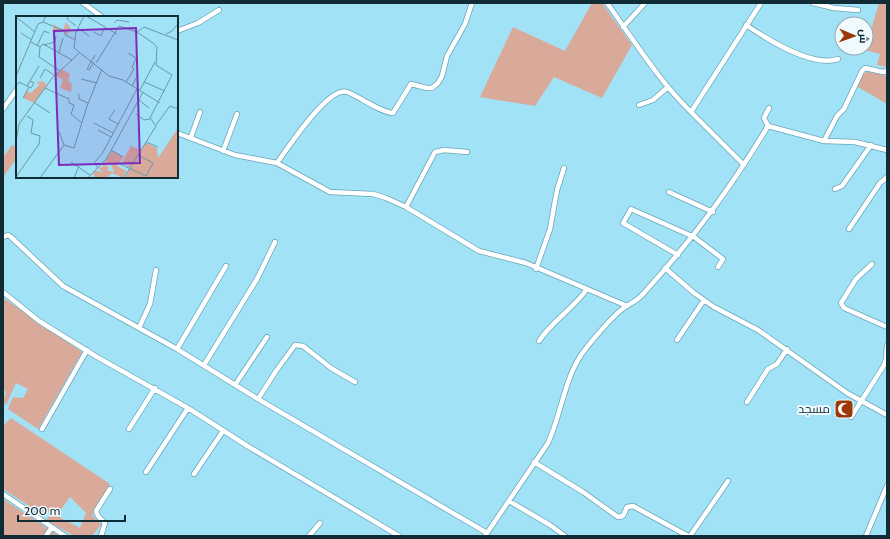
<svg xmlns="http://www.w3.org/2000/svg" width="890" height="539" font-family="Cabin,Cairo,sans-serif">
	<style>
		.green { fill: #d9a999 }
		.lines { fill: none; stroke-linecap: round; stroke-linejoin: round }
		.minor-casing { stroke: #66a5b9; stroke-width: 6 }
		.minor { stroke: #fff; stroke-width: 4.5 }
		.labels { text-anchor: middle; stroke-width: 4; stroke-linejoin: round; paint-order: stroke }
		.poi-label { font-size: 12px; fill: #112c34; stroke: #eefafe; text-anchor: end }
		.inset-road { fill: none; stroke: #6899a9; stroke-width: 1 }
		.view { fill: #7b2cbf; fill-opacity: 0.15; stroke: #7b2cbf; stroke-width: 2 }
		.inset-edge { fill: none; stroke: #112c34; stroke-width: 2 }
	</style>
	<rect width="100%" height="100%" fill="#a2e2f7"/>
	<path class="green" d="M592,3H602L632,45L602,98L554,77L535,106L480,97L513,27L565,51Z
		M879,3H887V67L877,65L880,54L865,50Z
		M868,71L887,76V104L858,87L862,75Z
		M12,145L17,148V158L3,177V157Z
		M5,299L82,352L38,429L8,409L13,397L23,398L28,389L16,383L6,405L3,402L6,392L3,389V302Z
		M11,418L110,484L92,515L101,525L92,536H74L46,520L52,513L80,528L86,513L70,497L60,511L54,509L43,515L3,489V426Z
		M3,499L59,536H3Z"/>
	<g class="lines">
		<g class="minor-casing">
			<path id="minor" d="M83,3L102,17
				M607,3C634,40 658,80 691,112
				M813,3L834,8L858,10
				M746,25C767,39 812,68 838,59
				M623,27L645,3
				M177,31L198,23L219,10
				M639,105L653,100L668,87
				M3,109L17,89
				M768,126L764,118L769,108
				M177,133L235,155L277,163L330,192L373,194L386,198L406,207L479,251L526,263L627,306
				M191,137L200,112
				M824,141L837,116L844,109L862,71L865,68L883,72L887,71
				M223,151L237,114
				M277,163C287,149 329,85 347,92C361,97 379,112 393,113L411,84L427,88H432L438,83L442,76L447,56L465,24L472,3
				M744,165L691,112L761,3
				M835,189L842,186L871,145
				M669,192L713,212
				M406,207L435,152L444,150L467,152
				M849,229L880,183L887,177
				M3,237L8,235L11,237L63,286L177,349L258,399L487,533
				M678,255L623,223L631,209L694,237L723,259L718,267
				M872,264L856,279L841,303L844,308L887,327
				M665,268L694,293L714,307L758,330L847,393L887,415
				M536,269L550,229L557,190L564,168
				M3,292L39,321L97,357L188,408L249,447L399,536
				M139,328L150,304L156,270
				M677,340L704,300
				M539,341C552,321 573,309 587,289
				M177,349L226,266
				M204,365L257,279L275,242
				M235,385L267,337
				M258,399L276,371L295,345L303,346L331,368L355,382
				M747,402L768,369L777,364L787,349
				M851,417L883,367L886,360L887,346
				M42,429L87,350
				M129,429L155,388
				M534,462L583,492L618,517L623,516L627,507L633,506L688,536
				M146,472L188,408
				M194,474L223,431
				M3,494L65,536
				M509,501L550,525L565,536
				M46,536L52,527
				M101,536L105,523L98,516L96,511L110,489
				M309,536L320,523
				M485,536L548,443C561,415 564,381 581,355C589,344 616,311 627,306C633,302 638,300 643,294C693,239 730,189 768,126L824,141L855,142L887,150
				M690,536L728,481
				M866,536L887,486"/>
		</g>
		<use href="#minor" class="minor"/>
	</g>
	<defs>
		<g id="mosque-square" transform="scale(1)"><rect x="-9" y="-9" width="18" height="18" rx="4" fill="#9c3708" stroke="#eefafe"/><path d="M3.5-4.9A6 6 0 1 0 3.5 4.9A5 5 0 1 1 3.5-4.9Z" fill="#fff"/></g>
	</defs>
	<g fill-rule="evenodd">
		<use href="#mosque-square" x="844" y="409"/>
	</g>
	<g class="labels">
		<g class="poi-label">
			<text x="830" y="413">مسجد</text>
		</g>
	</g>
	<g transform="translate(16 16)">
		<rect width="162" height="162" fill="#a2e2f7"/>
		<path d="M50,6L55,13L51,19L48,16H36L38,9L47,14ZM46,53L54,58L52,65L56,68L55,76L44,72L47,64L39,59ZM26,65L31,69L18,87L7,82L11,75L15,77L23,69L21,66ZM162,112V162H109L130,127L141,132L142,142ZM115,130L125,134L114,152L106,146ZM96,135L108,141L101,150L111,155L107,162L96,157L91,162H80L77,158L79,155L87,156L82,152L87,151V148L93,151L91,154L98,156L95,149L88,147Z" fill="#d9a999"/>
		<path class="inset-road" d="M52,0L51,3L60,10M68,0L60,16L58,32L93,60L107,64L144,87M70,0L101,18M0,1L19,16M27,6L49,15V19L60,24M98,7L101,4L113,6M62,12L73,20M78,16L85,20L88,12M121,16L128,11L162,24M5,17L16,24M150,18L156,15L162,8M15,26L24,31L27,28L56,44L64,36M28,29L39,26L40,20M21,30L28,15L33,17M24,31L23,41L44,55M43,36L47,22M78,46L73,54L71,53L79,39M80,47L103,10L121,16L137,27L141,31L140,49L156,59L134,102L140,110L108,162M0,60L22,8L27,6L30,0M24,62L29,53L38,59M65,63L81,67M110,66L118,53L116,51L120,42L112,37M128,66L149,75M0,70L3,66L15,72L18,67L14,65M11,70L23,50M116,70L122,58M29,72L53,83V87L58,89L55,98L66,107M124,74L139,46M63,78V83L72,87M7,82L13,71M123,84L133,92M19,87L34,97M99,94L93,103L102,108M120,98L128,104L134,103M78,107L97,117M140,109L154,90L162,93M82,114L95,121M0,126L3,108L37,61L56,44M130,126L142,131M48,129L58,132L71,90L86,53M95,134L107,141M55,146L74,159M104,148L130,160L137,147L122,139M82,152L78,147L86,138L121,73M0,161L23,128L24,120L15,117L17,104L11,100M24,162L48,129L43,116M58,162L63,150M72,162L91,142L127,76"/>
		<path class="view" d="M120,12L124,147L43,149L38,15Z"/>
		<rect width="162" height="162" class="inset-edge"/>
	</g>
	<rect width="890" height="539" fill="none" stroke="#112c34" stroke-width="8"/>
	<g transform="translate(854 36) rotate(92)"><circle r="19" fill="#eefafe" stroke="#96a8ad"/>
	<path d="M0-3L7 15L0 10L-7 15Z" fill="#9c3708"/>
	<text y="-6" font-size="11" font-weight="bold" text-anchor="middle" fill="#112c34">ش</text>
	</g>
	<path d="M18 515v6h107v-6" fill="none" stroke="#112c34" stroke-width="2"/>
	<text x="24" y="515" font-size="12" fill="#112c34" stroke="#eefafe" stroke-width="3" paint-order="stroke">200 m</text>
</svg>
